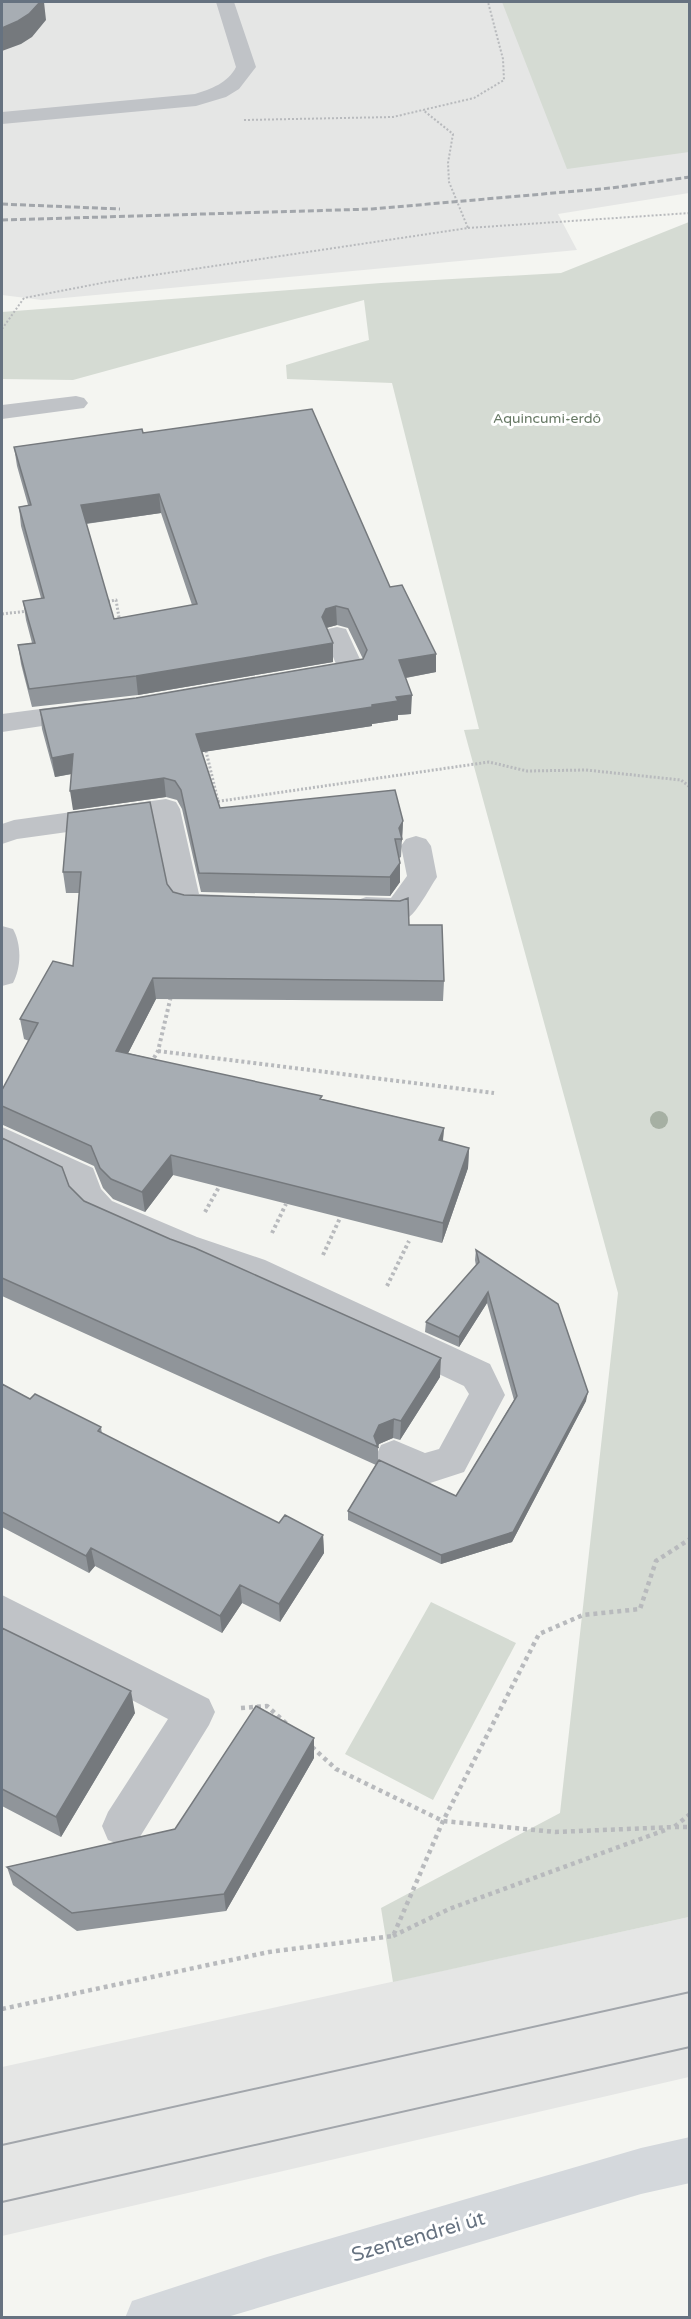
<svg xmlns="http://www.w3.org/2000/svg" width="691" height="2319" font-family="'Varela Round',sans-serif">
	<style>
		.built { fill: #e5e6e5 }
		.green { fill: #d5dbd3 }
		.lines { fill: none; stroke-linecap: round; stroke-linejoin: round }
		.path-far3 { stroke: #b8babd; stroke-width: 2; stroke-dasharray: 2 2; stroke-linecap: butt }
		.path-far2 { stroke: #b8babd; stroke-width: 3; stroke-dasharray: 2 2; stroke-linecap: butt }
		.path-far1 { stroke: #b8babd; stroke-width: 4; stroke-dasharray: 3 3; stroke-linecap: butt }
		.path { stroke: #b8babd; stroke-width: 4.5; stroke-dasharray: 4 4; stroke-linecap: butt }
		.minor { fill: #c0c3c7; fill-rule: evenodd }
		.major { fill: #d4d8dc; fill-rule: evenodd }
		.tram { stroke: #a2a6ab; stroke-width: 2 }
		.rail { stroke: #a2a6ab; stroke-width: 3; stroke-dasharray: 6 3; stroke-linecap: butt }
		.tree { fill: #a6b0a3 }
		.wall { fill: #90959a; fill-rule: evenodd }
		.shaded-wall { fill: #75797d }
		.building { fill: #a7adb3; stroke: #75797d; stroke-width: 1.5; fill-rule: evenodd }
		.labels { text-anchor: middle; stroke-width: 6; stroke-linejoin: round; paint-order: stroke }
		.far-park-label { font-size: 14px; fill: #667864; stroke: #fff }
		.near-street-label { font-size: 20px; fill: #667280; stroke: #fff }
	</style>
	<rect width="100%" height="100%" fill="#f4f5f1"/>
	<path class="built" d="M2,2H689V193L558,214L577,250L42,300L2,295Z
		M689,1917V2077L2,2236V2067Z"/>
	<path class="green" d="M502,2H689V152L567,169Z
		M689,222V1917L393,1982L381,1908L560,1813L618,1293L464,730L479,729L392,383L287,379L286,365L369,340L364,300L73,380L2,379V312L381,283L561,273Z
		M431,1602L516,1643L433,1800L345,1754Z"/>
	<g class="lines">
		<path class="path-far3" d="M244,120L393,117L474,98L504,80L503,59L488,2
			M468,228L690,213
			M2,329L24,298L107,282L468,228L449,182L448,163L453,134L423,110"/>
		<path class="path-far2" d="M104,602L116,600L120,623
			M2,614L28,611
			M205,747L218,801
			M214,802L489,762L527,771L586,770L681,780L690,787"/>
		<path class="path-far1" d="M158,1051L494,1093
			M151,1063L158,1051L171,996
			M205,1212L219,1187
			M272,1233L286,1204
			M323,1255L340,1218
			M387,1286L409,1241"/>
		<path class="path" d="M241,1708L267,1706L288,1725
			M312,1747L336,1769L443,1821L555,1832L674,1827L690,1814
			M675,1827H690
			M393,1936L449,1909L668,1829
			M2,2009L269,1952L393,1936L443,1821L539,1634L583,1615L640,1609L656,1561L690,1539"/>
		<path class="minor" d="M216,2H234L256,67L239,89L226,97L196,106L2,124V112L195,94C211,89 228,83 236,67Z
			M76,396L84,398L88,403L84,408L2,419V405Z
			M337,627L346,629L365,670L362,676C345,680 325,686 308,682L305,676L308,670L336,664L324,635L328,629Z
			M86,703L96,706L100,712L96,718L2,732V714Z
			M166,799L176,802L180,809L199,894L222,895L233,898L237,905L233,912C215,918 193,917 175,911L171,904L154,820L17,839L2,844V824L14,820Z
			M416,836L426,839L431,846L437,877C431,886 417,912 409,917C396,924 369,919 355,915L351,908L355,901L366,897L391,898L407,876L401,846L406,839Z
			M2,926L13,929C22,945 21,968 13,983L2,986Z
			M2,1127L93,1168L101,1189L112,1201L197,1237L265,1260L490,1364L505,1395L464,1472L424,1485L381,1467L376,1456L381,1445L394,1440L425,1453L439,1449L469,1394L464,1386L241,1280L173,1257L88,1219L74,1204L67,1185L2,1154Z
			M2,1595L209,1699L215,1712L209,1725L138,1840L123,1846L108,1840L102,1826L108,1812L168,1719L2,1632Z"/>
		<path class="major" d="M690,2137V2183L641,2194L224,2318H125L132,2301L267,2257L641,2148Z"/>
		<path class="tram" d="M2,2145L690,1992
			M2,2202L690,2047"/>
		<path class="rail" d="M2,204L120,209
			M2,220L372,209L611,188L690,177"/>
	</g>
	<circle class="tree" cx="659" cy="1120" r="9"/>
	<path class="wall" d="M143,433L390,587L436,654V672L406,678L411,714L398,715V720L372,724V726L202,752L220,808L403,821L401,857L399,858L400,882L390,896L201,892L182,809L177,800L166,797L73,810L72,774L55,777L42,729L40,710L136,698L363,659L348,628L337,625L326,628L333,643V662L138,695L32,707L21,664L18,645L32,643L26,620L23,601L41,598L21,526L19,507L28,505L17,466L14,447ZM161,513L192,605L114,619L86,524Z
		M68,813L167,884L173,892L184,895L409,925L444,981L443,1001L156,999L128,1053L444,1128L443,1141L469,1148L468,1168L442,1243L173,1175L145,1212L113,1199L103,1188L94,1166L3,1125L2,1126V1090L29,1041L24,1039L20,1019L73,966L79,893H66L63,872Z
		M2,1138L69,1186L84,1201L440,1377L400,1440L393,1438L379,1444L378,1446V1462L456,1496L514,1400L487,1303L459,1347L425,1332L426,1322L476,1266L475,1260L476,1250L586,1401L512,1542L441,1564L348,1520V1511L376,1465L2,1296Z
		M2,1384L30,1399L101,1427L102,1434L279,1523L323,1535L324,1553L280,1622L242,1603L222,1633L95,1566L89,1573L2,1527Z
		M2,1628L135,1713L61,1837L2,1806Z
		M314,1758L226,1911L77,1931L13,1885L7,1867L175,1829Z"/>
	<path class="shaded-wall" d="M40,2H44L46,20L32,37L21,44L2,51V28Z
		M159,494L161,513L83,524L81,505Z
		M336,606L337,625L326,628L322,617L326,609Z
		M333,643V662L138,695L136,676Z
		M436,654V672L399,679V660Z
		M412,695L411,714L398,715V720L372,724V726L197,753L196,734L372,705L396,697Z
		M73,754L76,773L55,777L52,758Z
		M164,778L166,797L73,810L70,791Z
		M403,821L402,840L401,842L399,828Z
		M400,863V882L390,896V877Z
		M153,978L156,999L119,1071L116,1051Z
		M444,1128L442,1148L439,1140Z
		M469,1148L468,1168L442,1243L443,1223Z
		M171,1155L173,1175L145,1212L142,1192Z
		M488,1292L487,1303L459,1347V1337Z
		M441,1358L440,1377L400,1440L401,1421Z
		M588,1392L586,1401L512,1542L441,1564V1555Z
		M394,1419L393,1438L379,1444L378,1447L374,1436L379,1425Z
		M323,1535L324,1553L280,1622L279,1604Z
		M91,1548L95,1566L89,1573L86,1556Z
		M240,1585L242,1603L222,1633L220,1616Z
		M131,1691L135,1713L61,1837L56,1817Z
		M314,1738V1758L226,1911L224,1894Z"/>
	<path class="building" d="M2,2H40L29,14L18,21L2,28Z
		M312,409L390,587L402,585L436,654L399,660L412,695L396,697L398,701L372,705V707L196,734L220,808L395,790L403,821L399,828L402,839H395L400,863L390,877L199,873L181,790L175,781L164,778L70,791L73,754L52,758L40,710L136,698L363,659L367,650L348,609L336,606L326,609L322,617L333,643L136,676L29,689L18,645L35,643L23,601L44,598L19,507L31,505L14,447L142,429L143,433ZM159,494L197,604L114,619L81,505Z
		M150,802L167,884L173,892L184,895L400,901L408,898L409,925H442L444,981L153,978L116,1051L322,1096L320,1099L444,1128L439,1140L469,1148L443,1223L171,1155L142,1192L111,1179L100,1168L91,1146L2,1106V1090L38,1023L20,1019L53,961L73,966L81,872H63L68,813Z
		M2,1138L62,1167L69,1186L84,1201L170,1239L195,1248L441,1358L401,1421L394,1419L379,1425L374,1436L378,1447L2,1278Z
		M476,1250L558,1304L588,1392L513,1532L441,1555L348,1511L379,1460L456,1496L517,1396L488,1292L459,1337L426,1322L479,1262Z
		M2,1384L30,1399L35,1394L101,1427L98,1431L279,1523L285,1515L323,1535L279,1604L240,1585L220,1616L91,1548L86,1556L2,1512Z
		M2,1628L131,1691L56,1817L2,1789Z
		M256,1706L314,1738L224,1894L72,1913L7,1867L175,1829Z"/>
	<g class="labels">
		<g class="far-park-label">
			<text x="547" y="423">Aquincumi-erdő</text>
		</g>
		<g class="near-street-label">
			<text transform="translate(418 2236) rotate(-16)" y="7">Szentendrei út</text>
		</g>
	</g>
	<rect width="691" height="2319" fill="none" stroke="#667280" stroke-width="6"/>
</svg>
